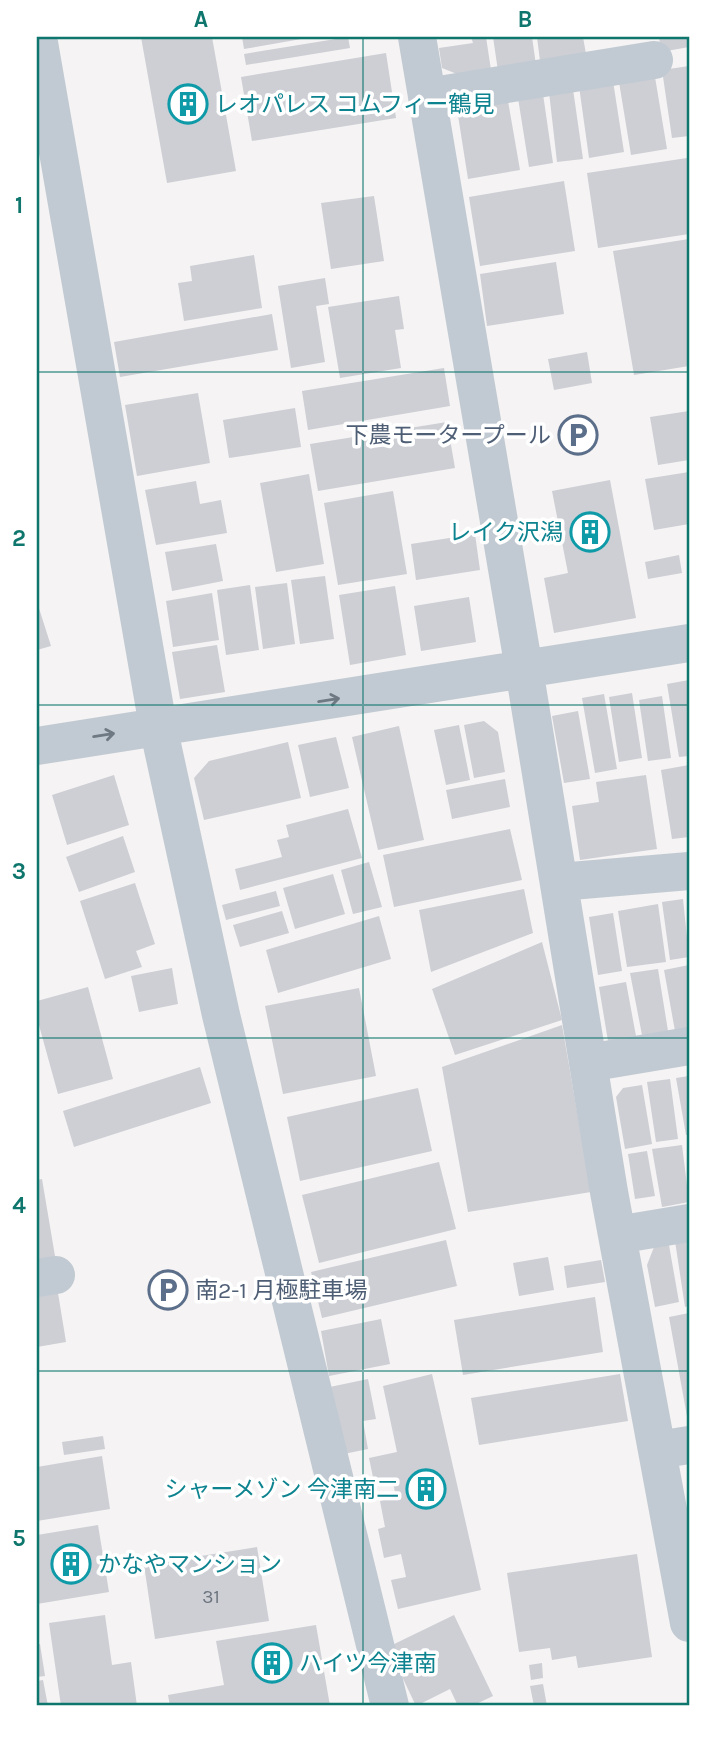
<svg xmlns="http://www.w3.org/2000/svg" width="726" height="1743" font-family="Karla,'Noto Sans JP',sans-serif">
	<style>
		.building { fill: #cdcfd5 }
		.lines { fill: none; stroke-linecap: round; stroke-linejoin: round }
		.minor { stroke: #c1cad2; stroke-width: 38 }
		.oneway { stroke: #6e7983 }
		.grid { fill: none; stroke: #0f766e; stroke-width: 2; stroke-opacity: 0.55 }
		.labels { text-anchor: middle; stroke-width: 7; stroke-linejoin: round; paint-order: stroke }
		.number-label { font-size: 19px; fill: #6b747e }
		.culture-label { font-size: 23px; fill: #0d838f; stroke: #fff; text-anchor: start }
		.service-label { font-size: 23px; fill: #4e5e75; stroke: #fff; text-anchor: end }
		.neatline { fill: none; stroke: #0f766e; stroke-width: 2.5 }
		.grid-label { font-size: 23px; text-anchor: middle; font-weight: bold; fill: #0f766e }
	</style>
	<rect width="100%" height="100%" fill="#f5f3f3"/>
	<path class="building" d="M141,37H212L236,171L167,183Z
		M242,37H307V38L244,49Z
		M348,37L350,48L246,65L244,54Z
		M471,37H486L491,70L462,76L442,68L439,48L473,43Z
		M493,37H532L536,65L498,71Z
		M537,37H583L586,54L540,61Z
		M659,37H689V47L661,52Z
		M386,53L396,118L252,141L241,77Z
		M689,66V136L672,138L662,70Z
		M655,77L667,149L631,155L619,82Z
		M613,81L624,152L589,158L579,86Z
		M573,89L583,159L557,162L549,92Z
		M543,94L553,163L529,167L518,98Z
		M508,101L520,170L468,179L457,109Z
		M687,158L689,175V234L598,248L587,173Z
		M564,181L575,251L480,266L469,197Z
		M374,196L384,261L331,269L321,203Z
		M689,239V366L634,375L613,251Z
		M254,255L262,308L184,321L178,283L192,281L190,266Z
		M556,262L564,314L487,326L480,274Z
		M325,278L329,304L316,306L325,362L291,368L278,286Z
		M399,296L404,329L395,330L401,368L340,378L328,307Z
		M272,314L278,350L120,377L114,342Z
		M587,352L592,383L554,390L548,359Z
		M444,368L450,406L308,430L302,391Z
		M198,393L210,463L137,476L125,405Z
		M295,408L301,447L229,458L223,420Z
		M689,411V460L658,465L650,417Z
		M447,422L455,468L318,491L310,444Z
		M689,472V524L654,530L645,479Z
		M309,474L324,564L276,572L260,483Z
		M610,480L636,618L554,633L544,578L568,573L552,491Z
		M196,481L200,504L221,500L227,533L156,545L145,490Z
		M393,491L407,574L338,585L324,503Z
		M475,534L480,570L416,580L411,544Z
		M216,544L223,581L172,591L165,552Z
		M679,555L682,573L648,579L645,562Z
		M325,576L334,639L300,644L291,580Z
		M287,583L295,644L263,649L255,587Z
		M250,585L259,650L226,655L217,590Z
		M395,586L406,655L350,665L339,595Z
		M212,593L219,640L173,647L166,601Z
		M469,597L476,642L421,651L414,606Z
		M37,602L51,646L37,650Z
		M217,645L225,692L180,699L172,652Z
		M689,680V756L679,757L667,684Z
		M632,693L642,758L619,762L609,697Z
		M604,694L617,769L595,773L582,698Z
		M662,696L671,758L648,761L639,700Z
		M578,711L590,779L564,783L552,716Z
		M484,721L498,732L505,772L474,778L464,725Z
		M459,725L470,780L446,785L434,730Z
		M399,726L424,840L378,850L352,737Z
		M336,737L349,788L310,797L298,745Z
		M288,742L301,798L204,820L194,778L209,761Z
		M689,765V837L672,839L661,770Z
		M114,775L129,825L67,845L52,795Z
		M646,775L657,849L580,860L572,806L599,802L596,782Z
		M505,779L510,807L452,819L446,790Z
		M348,809L362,858L240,890L235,869L282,857L277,840L289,837L286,825Z
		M510,829L522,880L394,907L383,855Z
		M123,836L135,872L79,892L66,857Z
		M369,862L382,907L353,914L341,870Z
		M333,874L345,914L295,929L283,888Z
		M135,883L155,944L136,951L142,967L105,979L80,901Z
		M524,889L533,933L431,972L419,910Z
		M276,891L280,906L226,920L222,905Z
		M683,899L689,957L670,960L662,902Z
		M658,904L666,962L627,967L618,911Z
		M282,911L289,933L240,947L233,925Z
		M613,913L622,971L598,975L589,917Z
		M379,916L391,959L278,993L266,950Z
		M542,942L562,1020L455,1055L432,989Z
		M689,965V1029L675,1031L664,970Z
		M172,968L178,1004L139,1012L131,976Z
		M658,969L668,1031L642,1035L630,973Z
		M626,982L636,1036L608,1041L599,987Z
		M88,987L113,1079L58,1094L37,1018V1001Z
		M359,988L376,1076L283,1094L265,1006Z
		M562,1025L591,1192L468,1212L442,1067Z
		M200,1067L211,1103L74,1147L63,1111Z
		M689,1076V1135H686L676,1078Z
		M670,1079L678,1139L656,1142L647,1082Z
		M642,1085L652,1144L625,1149L616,1097L623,1088Z
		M418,1088L432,1151L300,1181L287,1117Z
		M682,1145L689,1202L662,1207L652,1149Z
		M647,1151L655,1196L635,1199L628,1154Z
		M439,1162L456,1229L319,1263L302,1195Z
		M42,1179L56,1262L37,1265V1180Z
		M689,1239V1306L685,1307L675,1241Z
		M446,1240L457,1286L322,1318L311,1272Z
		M669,1245L679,1302L655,1307L647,1265L654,1247Z
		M548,1257L554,1290L519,1296L513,1263Z
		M601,1260L605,1282L567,1288L564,1266Z
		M58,1293L66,1342L37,1347V1296Z
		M595,1297L603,1352L463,1375L454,1320Z
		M689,1313V1422H688L669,1317Z
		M381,1319L390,1364L329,1376L321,1331Z
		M432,1374L481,1590L398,1609L391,1580L406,1577L401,1554L384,1558L378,1529L385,1527L380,1501L396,1497L392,1478L374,1482L369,1458L397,1452L383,1386Z
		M620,1374L628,1421L479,1445L471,1398Z
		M368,1379L376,1419L363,1421L368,1449L339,1455L325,1388Z
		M103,1436L105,1449L64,1455L62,1442Z
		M102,1456L110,1509L37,1521V1467Z
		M98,1525L109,1592L37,1604V1535Z
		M257,1547L269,1621L155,1639L144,1565Z
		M637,1554L652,1657L578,1668L576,1656L552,1660L550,1648L519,1652L507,1573Z
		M105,1615L112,1665L131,1662L137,1706H61L49,1623Z
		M454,1615L493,1696L472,1706H458L450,1689L416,1706L388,1647Z
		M316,1625L330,1706H170L168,1695L224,1685L216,1641Z
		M40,1644L45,1676L37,1677V1645Z
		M542,1663L543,1678L531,1680L529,1665Z
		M43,1680L48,1706H37V1681Z
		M543,1684L547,1706H534L530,1686Z"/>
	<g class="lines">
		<path class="minor" d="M38,37L158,726L221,1015L390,1706
			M417,37L524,669L609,1192L689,1623
			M427,97L654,60
			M37,746L689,643
			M559,882L689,871
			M588,1063L689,1046
			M617,1235L689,1223
			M37,1278L56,1275
			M657,1450L689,1445"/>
	</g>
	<defs><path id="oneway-shaft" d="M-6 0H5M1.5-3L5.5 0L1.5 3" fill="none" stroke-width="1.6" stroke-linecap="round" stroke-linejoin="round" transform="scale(1.75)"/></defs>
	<g class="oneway">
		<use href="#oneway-shaft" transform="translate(329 700) rotate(-9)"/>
		<use href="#oneway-shaft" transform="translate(104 735) rotate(-9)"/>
	</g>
	<path class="grid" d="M363,37V1706M37,372H689M37,705H689M37,1038H689M37,1371H689"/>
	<defs>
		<g id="building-ring" transform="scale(2.0125)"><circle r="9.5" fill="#fff" stroke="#0f9aa8" stroke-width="1.5"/><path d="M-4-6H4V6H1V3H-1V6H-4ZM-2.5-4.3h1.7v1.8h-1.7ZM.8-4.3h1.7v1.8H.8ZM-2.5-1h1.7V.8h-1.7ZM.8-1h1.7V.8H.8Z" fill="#0f9aa8"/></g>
		<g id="parking-ring" transform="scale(2.0125)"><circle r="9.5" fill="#fff" stroke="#5c6f8a" stroke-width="1.5"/><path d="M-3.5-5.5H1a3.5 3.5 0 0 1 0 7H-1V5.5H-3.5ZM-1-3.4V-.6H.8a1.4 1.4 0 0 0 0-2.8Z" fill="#5c6f8a"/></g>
	</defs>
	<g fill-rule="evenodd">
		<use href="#building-ring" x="188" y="104"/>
		<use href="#parking-ring" x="578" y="435"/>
		<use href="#building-ring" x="590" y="532"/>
		<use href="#parking-ring" x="168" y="1290"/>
		<use href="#building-ring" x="426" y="1489"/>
		<use href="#building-ring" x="71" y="1564"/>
		<use href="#building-ring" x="272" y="1663"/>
	</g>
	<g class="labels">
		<g class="number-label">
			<text x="211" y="1603">31</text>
		</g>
		<g class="culture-label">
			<text x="215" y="112">レオパレス コムフィー鶴見</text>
			<text x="563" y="540" text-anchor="end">レイク沢潟</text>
			<text x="399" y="1497" text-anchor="end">シャーメゾン 今津南二</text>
			<text x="98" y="1572">かなやマンション</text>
			<text x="299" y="1671">ハイツ今津南</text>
		</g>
		<g class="service-label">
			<text x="551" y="443">下農モータープール</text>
			<text x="195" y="1298" text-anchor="start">南2-1 月極駐車場</text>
		</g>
	</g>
	<rect width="726" height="1743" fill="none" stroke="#ffffff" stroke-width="77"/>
	<rect x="38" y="38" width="650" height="1666" class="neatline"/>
	<g class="grid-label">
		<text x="201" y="27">A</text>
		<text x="525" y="27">B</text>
		<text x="19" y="213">1</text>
		<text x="19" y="546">2</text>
		<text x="19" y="879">3</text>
		<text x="19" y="1213">4</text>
		<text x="19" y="1546">5</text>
	</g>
</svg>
